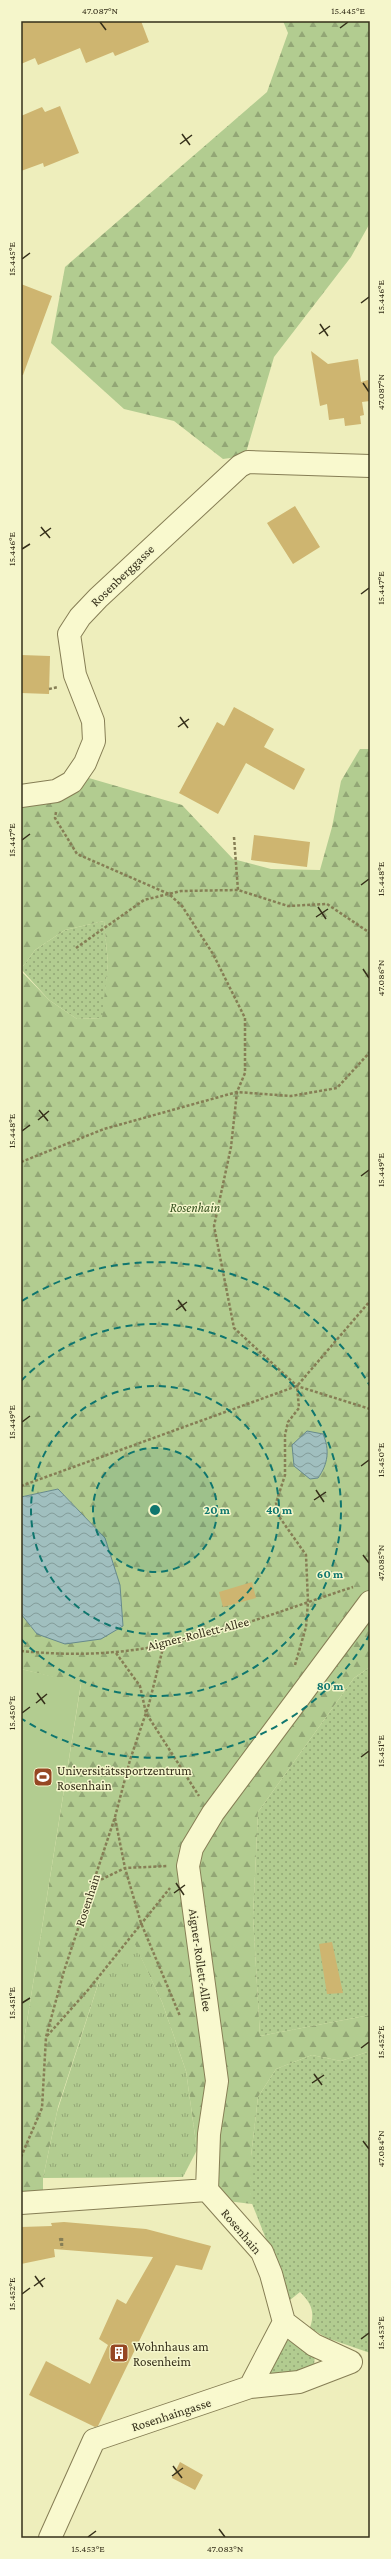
<svg xmlns="http://www.w3.org/2000/svg" width="391" height="2559" font-family="'Crimson Pro',serif">
	<style>
		.grass { fill: url(#grass-dots) }
		.forest { fill: url(#forest-firs) }
		.park { fill: url(#park-tufts) }
		.pitch { fill: #b2cc90 }
		.water { fill: url(#water-waves); stroke: #678a8c }
		.building { fill: #ceb570 }
		.lines { fill: none; stroke-linecap: round; stroke-linejoin: round }
		.minor-casing { stroke: #867e55; stroke-width: 24 }
		.path { stroke: #867e55; stroke-width: 2.5; stroke-dasharray: 3 2; stroke-linecap: butt }
		.minor { stroke: #f9f9ce; stroke-width: 22 }
		.ticks { fill: none; stroke: #352f1a; stroke-width: 1.5 }
		.ring { fill: none; stroke: #0f766e; stroke-width: 2; stroke-dasharray: 7 5 }
		.labels { text-anchor: middle; stroke-width: 3; stroke-linejoin: round; paint-order: stroke }
		.street-label { font-size: 13px; fill: #352f1a; stroke: #f5f6cb }
		.park-label { font-size: 13px; font-style: italic; fill: #365220; stroke: #f5f6cb }
		.poi-label { font-size: 13px; fill: #352f1a; stroke: #f5f6cb; text-anchor: start }
		.centre { fill: #0f766e; stroke: #f5f6cb; stroke-width: 2 }
		.ring-label { font-size: 12px; text-anchor: middle; font-weight: bold; fill: #0f766e; stroke: #f5f6cb; stroke-width: 3; stroke-linejoin: round; paint-order: stroke }
		.neatline { fill: none; stroke: #352f1a; stroke-width: 1.5 }
		.ticks-label { font-size: 10px; text-anchor: middle; fill: #352f1a }
	</style>
	<defs>
		<pattern id="grass-dots" width="8" height="8" patternUnits="userSpaceOnUse"><rect width="8" height="8" fill="#b2cc90"/><path d="M2 2h.1M6 6h.1" fill="none" stroke="#92a675" stroke-width="1.8" stroke-linecap="round"/></pattern>
		<pattern id="forest-firs" width="22" height="20" patternUnits="userSpaceOnUse"><rect width="22" height="20" fill="#b2cc90"/><path d="M5 1l3.5 6h-7zM16 11l3.5 6h-7z" fill="#92a675"/></pattern>
		<pattern id="park-tufts" width="24" height="20" patternUnits="userSpaceOnUse"><rect width="24" height="20" fill="#b2cc90"/><path d="M3 7l-1-3M5 7V3M7 7l1-3M15 17l-1-3M17 17v-4M19 17l1-3" fill="none" stroke="#92a675"/></pattern>
		<pattern id="water-waves" width="16" height="10" patternUnits="userSpaceOnUse"><rect width="16" height="10" fill="#a0bfbf"/><path d="M0 5q4-4 8 0t8 0" fill="none" stroke="#839c9a"/></pattern>
	</defs>
	<rect width="100%" height="100%" fill="#eeeebc"/>
	<path class="grass" d="M104,921L108,963L103,1018L77,1019L49,1000L21,969L35,950L65,930Z
		M370,1667V2015L260,2036L253,1916L258,1812L354,1678Z
		M370,2051V2353L327,2338L310,2328C315,2312 312,2304 300,2292L290,2300L251,2201V2156L258,2097L276,2069L312,2055L341,2061Z
		M291,2340L315,2354L314,2366L272,2379L269,2374L286,2341Z"/>
	<path class="forest" d="M283,21H370V223L351,257L274,357L245,456L223,459L174,421L124,409L51,343L65,267L267,92L288,33Z
		M360,749H370V1667L354,1678L258,1812L253,1916L260,2036L370,2015V2051L341,2061L312,2055L276,2069L258,2097L251,2156L252,2204L227,2201L197,2150L186,2071L162,2002L134,1943L101,1975L58,2107L43,2178V2190L21,2192V2059L81,1684L21,1669V1614L37,1634L105,1538L58,1489L21,1497V971L49,1000L77,1019L102,1018L108,963L104,921L65,930L35,950L21,969V798L75,774L182,805L233,859L271,869L320,870L332,827L341,781Z"/>
	<path class="park" d="M134,1942L162,2002L186,2071L197,2150L183,2177L43,2178L57,2112L101,1975Z"/>
	<path class="pitch" d="M21,1669L81,1683L21,2059Z"/>
	<path class="water" d="M307,1431L323,1434C330,1450 328,1464 318,1478L310,1479L294,1466L292,1445Z
		M58,1489L105,1538L120,1585L123,1626L101,1639L65,1644L37,1634L21,1614V1497Z"/>
	<path class="building" d="M21,21H141L149,42L115,56L113,52L86,63L80,48L38,65L35,58L21,64Z
		M60,106L79,153L44,167L43,163L21,171V116L42,107L45,112Z
		M21,284L52,296L23,375H21Z
		M311,351L328,364L358,359L361,382L368,380L370,393V401L362,402L364,415L360,416L361,424L345,426L344,418L329,420L327,404L320,406Z
		M295,506L320,547L293,564L267,523Z
		M21,655L50,656L49,694L21,693Z
		M234,707L274,729L264,747L305,769L294,790L246,763L218,814L179,793L217,722L224,726Z
		M254,835L310,842L307,867L251,860Z
		M252,1582L256,1598L223,1607L219,1592Z
		M332,1942L343,1993L327,1994L319,1944Z
		M64,2222L146,2229L211,2246L202,2270L176,2265L98,2426L95,2427L29,2395L46,2361L90,2384L108,2345L99,2339L117,2299L126,2304L153,2257L54,2249L55,2257L21,2264V2227L52,2226L51,2223Z
		M180,2462L203,2475L195,2490L172,2478Z"/>
	<g class="lines">
		<g class="minor-casing">
			<path id="minor" d="M21,796L56,791L72,782L85,763L94,741L93,721L75,675L69,634L80,617L98,598L240,466L248,462L370,466
				M207,2190L209,2134L217,2081L188,1866L192,1848L213,1813L370,1602
				M207,2190L262,2252L271,2274L284,2322L250,2387
				M21,2203L207,2190
				M284,2322L314,2345L351,2362
				M50,2538L94,2440L250,2387L299,2382L351,2362"/>
		</g>
		<path class="path" d="M49,689L58,687
			M56,812L55,818L77,854L169,894L182,906L213,954L245,1018V1073L237,1092L231,1147L214,1226L234,1328L297,1386L370,1409
			M234,837L238,890
			M76,948L144,900L181,891L238,890L288,906L327,904L370,933
			M21,1162L104,1129L237,1092L291,1096L337,1088L370,1052
			M21,1486L297,1386L370,1301
			M21,1651C52,1654 84,1655 115,1652C197,1645 276,1612 353,1587
			M116,1653L140,1686L146,1713L199,1796
			M295,1665L306,1627L308,1602L306,1555L278,1515L276,1503L285,1475V1435L288,1422L299,1408L297,1386
			M115,1818L125,1868L141,1923L180,2016
			M92,1884L125,1868L167,1866
			M47,2036L88,1990L170,1888
			M21,2157L42,2108L46,2037L64,1971L115,1817L130,1760L149,1704L164,1644
			M60,2238L62,2248
			M62,2238V2248"/>
		<use href="#minor" class="minor"/>
	</g>
	<path class="ticks" d="M100,22L106,30M340,28L348,22M182,134L190,145M180,144L192,135M22,259L30,253M361,303L369,297M320,324L328,336M319,334L330,326M363,383L369,392M41,527L50,538M40,536L51,528M22,549L30,544M361,594L369,588M180,717L188,728M178,727L189,719M22,840L30,834M361,885L369,879M318,907L326,919M316,917L328,909M363,969L369,978M39,1110L48,1121M38,1120L49,1111M22,1131L30,1125M361,1176L369,1170M178,1300L186,1311M176,1310L187,1302M22,1422L30,1416M361,1466L369,1460M316,1490L324,1502M314,1500L326,1492M363,1555L369,1563M37,1693L45,1704M36,1703L47,1694M22,1713L30,1707M361,1757L369,1751M176,1883L184,1895M174,1893L185,1885M22,2003L30,1998M361,2048L369,2042M314,2074L322,2085M312,2083L324,2075M363,2141L369,2149M35,2276L43,2287M34,2286L45,2278M22,2294L30,2288M361,2339L369,2333M173,2466L182,2478M172,2476L183,2468M219,2529L225,2537M88,2537L96,2531"/>
	<circle cx="155" cy="1510" r="62" fill="#0f766e" fill-opacity=".12"/>
	<g class="ring">
		<circle cx="155" cy="1510" r="62"/>
		<circle cx="155" cy="1510" r="124"/>
		<path d="M21 1381A186 186 0 1 1 21 1639"/>
		<path d="M370 1634A248 248 0 0 1 22 1719M22 1301A248 248 0 0 1 370 1386"/>
	</g>
	<defs>
		<g id="stadium-square" transform="scale(1)"><rect x="-9" y="-9" width="18" height="18" rx="4" fill="#964724" stroke="#f5f6cb"/><path d="M0-5a6.5 5 0 1 0 0 10a6.5 5 0 1 0 0-10ZM-3.5-1.8h7v3.6h-7Z" fill="#fff"/></g>
		<g id="building-square" transform="scale(1)"><rect x="-9" y="-9" width="18" height="18" rx="4" fill="#964724" stroke="#f5f6cb"/><path d="M-4-6H4V6H1V3H-1V6H-4ZM-2.5-4.3h1.7v1.8h-1.7ZM.8-4.3h1.7v1.8H.8ZM-2.5-1h1.7V.8h-1.7ZM.8-1h1.7V.8H.8Z" fill="#fff"/></g>
	</defs>
	<g fill-rule="evenodd">
		<use href="#stadium-square" x="43" y="1777"/>
		<use href="#building-square" x="119" y="2353"/>
	</g>
	<g class="labels">
		<g class="street-label">
			<text transform="translate(122 575) rotate(-44)" y="5">Rosenberggasse</text>
			<text transform="translate(198 1633) rotate(-14)" y="5">Aigner-Rollett-Allee</text>
			<text transform="translate(87 1900) rotate(-72)" y="5">Rosenhain</text>
			<text transform="translate(201 1960) rotate(82)" y="5">Aigner-Rollett-Allee</text>
			<text transform="translate(242 2231) rotate(50)" y="5">Rosenhain</text>
			<text transform="translate(171 2414) rotate(-18)" y="5">Rosenhaingasse</text>
		</g>
		<g class="park-label">
			<text x="195" y="1212">Rosenhain</text>
		</g>
		<g class="poi-label">
			<text x="57" y="1775">Universitätssportzentrum<tspan x="57" dy="15">Rosenhain</tspan></text>
			<text x="133" y="2351">Wohnhaus am<tspan x="133" dy="15">Rosenheim</tspan></text>
		</g>
	</g>
	<circle cx="155" cy="1510" r="6" class="centre"/>
	<g class="ring-label">
		<text x="217" y="1514">20 m</text>
		<text x="279" y="1514">40 m</text>
		<text x="330" y="1578">60 m</text>
		<text x="330" y="1690">80 m</text>
	</g>
	<rect width="391" height="2559" fill="none" stroke="#f5f6cb" stroke-width="44"/>
	<rect x="22" y="22" width="347" height="2515" class="neatline"/>
	<g class="ticks-label">
		<text x="100" y="14">47.087°N</text>
		<text x="348" y="14">15.445°E</text>
		<text transform="translate(11 259) rotate(-90)" y="4">15.445°E</text>
		<text transform="translate(380 297) rotate(-90)" y="4">15.446°E</text>
		<text transform="translate(380 392) rotate(-90)" y="4">47.087°N</text>
		<text transform="translate(11 549) rotate(-90)" y="4">15.446°E</text>
		<text transform="translate(380 588) rotate(-90)" y="4">15.447°E</text>
		<text transform="translate(11 840) rotate(-90)" y="4">15.447°E</text>
		<text transform="translate(380 879) rotate(-90)" y="4">15.448°E</text>
		<text transform="translate(380 978) rotate(-90)" y="4">47.086°N</text>
		<text transform="translate(11 1131) rotate(-90)" y="4">15.448°E</text>
		<text transform="translate(380 1170) rotate(-90)" y="4">15.449°E</text>
		<text transform="translate(11 1422) rotate(-90)" y="4">15.449°E</text>
		<text transform="translate(380 1460) rotate(-90)" y="4">15.450°E</text>
		<text transform="translate(380 1563) rotate(-90)" y="4">47.085°N</text>
		<text transform="translate(11 1713) rotate(-90)" y="4">15.450°E</text>
		<text transform="translate(380 1751) rotate(-90)" y="4">15.451°E</text>
		<text transform="translate(11 2003) rotate(-90)" y="4">15.451°E</text>
		<text transform="translate(380 2042) rotate(-90)" y="4">15.452°E</text>
		<text transform="translate(380 2149) rotate(-90)" y="4">47.084°N</text>
		<text transform="translate(11 2294) rotate(-90)" y="4">15.452°E</text>
		<text transform="translate(380 2333) rotate(-90)" y="4">15.453°E</text>
		<text x="88" y="2552">15.453°E</text>
		<text x="225" y="2552">47.083°N</text>
	</g>
</svg>
